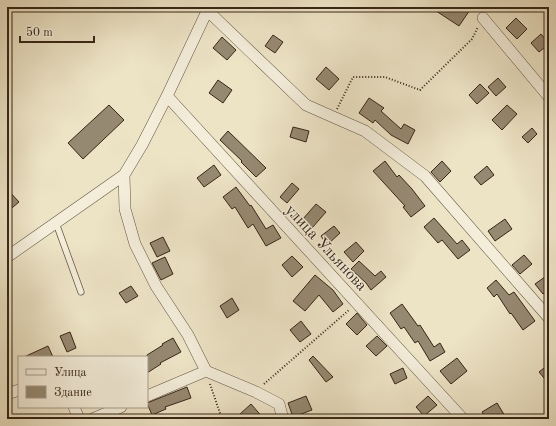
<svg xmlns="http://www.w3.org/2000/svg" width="556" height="426" font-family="'Old Standard TT',serif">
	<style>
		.building { fill: #968972; stroke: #372617 }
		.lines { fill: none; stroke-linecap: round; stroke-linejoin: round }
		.service-casing { stroke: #645643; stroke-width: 7 }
		.minor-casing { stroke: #645643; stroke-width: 12 }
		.path { stroke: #372617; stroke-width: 2; stroke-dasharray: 1 2; stroke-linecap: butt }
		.service { stroke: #f3edda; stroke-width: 5.5 }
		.minor { stroke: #f3edda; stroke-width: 11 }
		.labels { text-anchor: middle; stroke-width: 3; stroke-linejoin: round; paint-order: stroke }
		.street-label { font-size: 16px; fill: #372617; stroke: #f3edda }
	</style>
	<rect width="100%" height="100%" fill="#ede4c6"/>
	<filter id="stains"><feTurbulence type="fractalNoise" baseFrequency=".005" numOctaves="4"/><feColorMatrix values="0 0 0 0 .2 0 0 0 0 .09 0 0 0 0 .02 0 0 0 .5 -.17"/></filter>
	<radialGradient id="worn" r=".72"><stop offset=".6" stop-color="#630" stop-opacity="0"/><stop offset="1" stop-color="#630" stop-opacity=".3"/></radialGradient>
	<path class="building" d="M430,7H472L459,26Z
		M516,18L527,29L517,39L506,28Z
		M541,34L549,44L539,52L531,43Z
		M273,35L283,42L275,53L265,46Z
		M222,37L236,50L227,60L213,48Z
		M326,67L339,79L329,90L316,79Z
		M498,78L506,87L496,96L488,87Z
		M218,80L232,90L223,103L209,93Z
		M480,84L489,93L477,104L469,95Z
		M369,98L384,108L381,111L401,129L404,124L415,130L408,144L391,135L375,120L373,123L359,113Z
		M109,105L124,120L83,159L68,143Z
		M507,105L517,114L502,130L492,120Z
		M293,127L309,131L306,142L290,137Z
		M532,128L537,134L528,143L522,137Z
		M228,131L266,168L256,177L241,162L242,161L220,140Z
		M385,161L397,177L399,175L412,189L425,206L411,217L403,207L405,206L373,171Z
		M442,161L451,171L440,182L431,172Z
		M214,165L221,175L204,187L197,178Z
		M487,166L494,175L481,185L474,177Z
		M292,183L299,189L287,203L280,197Z
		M236,187L250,206L251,205L266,229L273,225L281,238L266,246L253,224L248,228L235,207L232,209L223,197Z
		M7,189L19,202L7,212Z
		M316,204L326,212L312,228L302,220Z
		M434,218L457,244L462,240L470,250L458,259L442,240L438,243L424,227Z
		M505,219L512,229L495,241L488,231Z
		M334,226L340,233L327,245L321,236Z
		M163,237L170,251L157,257L150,243Z
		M356,242L364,251L353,262L344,252Z
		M524,255L532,264L520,274L512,265Z
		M292,256L303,267L292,277L282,265Z
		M165,257L173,274L161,280L152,263Z
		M359,261L375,276L381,271L386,277L371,290L366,283L351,269Z
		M549,274V289L543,294L535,284Z
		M315,275L333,290L343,304L333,312L319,295L305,311L293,301Z
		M496,280L509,295L514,292L535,321L523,330L511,313L510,314L497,294L494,297L487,288Z
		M131,286L138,296L126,303L119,293Z
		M232,298L239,310L227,318L220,306Z
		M402,304L418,326L420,325L434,347L440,343L445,352L430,361L418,341L415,343L404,327L401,329L390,313Z
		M357,313L367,325L357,335L346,324Z
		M301,321L311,334L300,342L290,330Z
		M70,332L76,348L67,352L60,336Z
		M377,336L387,346L376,356L366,346Z
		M173,338L181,352L160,363L161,364L147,373V355L163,345L162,344Z
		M48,346L53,357H24Z
		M313,356L333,377L326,382L309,360Z
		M457,358L467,371L451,384L440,371Z
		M549,364V384L539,372Z
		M403,368L407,378L395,384L390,374Z
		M187,387L191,398L165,407L166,409L152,415L147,403Z
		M306,396L312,410L293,417L288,403Z
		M428,396L437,405L424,416L416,407Z
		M497,403L505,416L500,419H486L482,412Z
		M251,404L264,419H245L240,414Z"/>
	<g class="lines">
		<g class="service-casing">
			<path id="service" d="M56,223L81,292"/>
		</g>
		<g class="minor-casing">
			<path id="minor" d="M208,11L306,105L365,131L425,176L549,318
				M483,18L549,97
				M167,96L463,419
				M124,175L125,209L135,244L156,286L188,335L206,371L256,392L279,404L283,419
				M7,257L124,175L142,145L167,96L209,7
				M7,394L19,390
				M147,396L206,371
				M74,407L79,419
				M92,419L121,407"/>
		</g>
		<path class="path" d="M337,109L353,77H385L420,90L472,39L478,27
			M210,384L222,419
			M264,384L349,310"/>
		<use href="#service" class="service"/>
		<use href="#minor" class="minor"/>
	</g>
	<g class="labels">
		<g class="street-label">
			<text transform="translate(327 247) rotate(47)" y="6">улица Ульянова</text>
		</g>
	</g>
	<rect width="556" height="426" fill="none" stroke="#ede4c6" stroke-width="24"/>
	<rect x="8" y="8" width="540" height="410" fill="none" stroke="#372617" stroke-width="2"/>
	<rect x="12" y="12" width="532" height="402" fill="none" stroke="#372617"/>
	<rect x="18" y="356" width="130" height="52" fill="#f3edda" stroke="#a89d8c"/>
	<rect x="26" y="369" width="20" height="6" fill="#f3edda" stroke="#a89d8c"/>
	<text x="54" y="376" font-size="12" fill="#372617">Улица</text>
	<rect x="26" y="386" width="20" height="12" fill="#968972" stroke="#a89d8c"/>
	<text x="54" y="396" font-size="12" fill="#372617">Здание</text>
	<path d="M20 36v6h74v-6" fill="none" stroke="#372617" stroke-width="2"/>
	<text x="26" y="36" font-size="12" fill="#372617" stroke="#f3edda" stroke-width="3" paint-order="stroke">50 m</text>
	<rect width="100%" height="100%" filter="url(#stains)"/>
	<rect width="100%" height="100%" fill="url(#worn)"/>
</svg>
